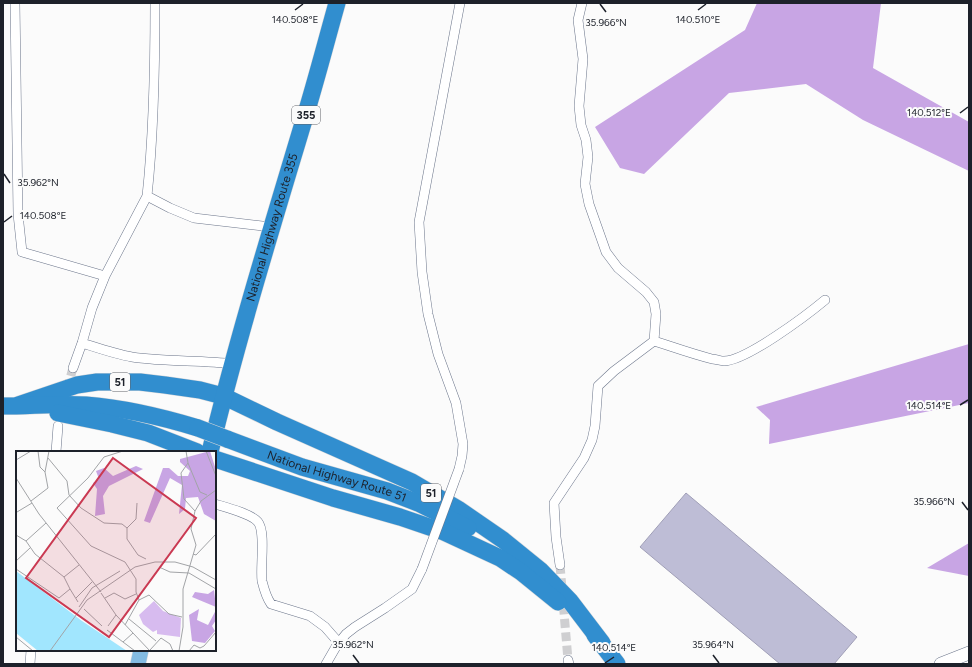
<svg xmlns="http://www.w3.org/2000/svg" width="972" height="667" font-family="Figtree,sans-serif">
	<style>
		.forest { fill: #c8a5e4 }
		.building { fill: #bebdd6; stroke: #a09fb7 }
		.lines { fill: none; stroke-linecap: round; stroke-linejoin: round }
		.street-tunnel { stroke: #cfcfd1; stroke-width: 9; stroke-dasharray: 9 4.5; stroke-linecap: butt }
		.street-casing { stroke: #6c768b; stroke-width: 10 }
		.secondary-casing { stroke: #6c768b; stroke-width: 14 }
		.primary-casing { stroke: #d6d7d9; stroke-width: 16 }
		.highway-casing { stroke: #d6d7d9; stroke-width: 18 }
		.street { stroke: #fff; stroke-width: 9 }
		.secondary { stroke: #fff; stroke-width: 13 }
		.primary { stroke: #83bbe2; stroke-width: 15 }
		.highway { stroke: #318ecf; stroke-width: 17 }
		.street-bridge-casing { stroke: #6c768b; stroke-width: 10; stroke-linecap: butt }
		.highway-bridge-casing { stroke: #d6d7d9; stroke-width: 18; stroke-linecap: butt }
		.street-bridge { stroke: #fff; stroke-width: 9 }
		.highway-bridge { stroke: #318ecf; stroke-width: 17 }
		.ticks { fill: none; stroke: #1d212a; stroke-width: 1.5 }
		.labels { text-anchor: middle; stroke-width: 4; stroke-linejoin: round; paint-order: stroke }
		.shield { fill: #fbfbfb; stroke: #606269; stroke-width: 1 }
		.shield-label { font-size: 11px; font-weight: bold; fill: #1d212a }
		.street-label { font-size: 12px; fill: #1d212a; stroke: #fbfbfb }
		.inset-road { fill: none; stroke: #a2a4a7; stroke-width: 1 }
		.view { fill: #ca3952; fill-opacity: 0.15; stroke: #ca3952; stroke-width: 2 }
		.inset-edge { fill: none; stroke: #1d212a; stroke-width: 2 }
		.ticks-label { font-size: 10px; text-anchor: middle; fill: #1d212a; stroke: #fbfbfb; stroke-width: 4; stroke-linejoin: round; paint-order: stroke }
	</style>
	<rect width="100%" height="100%" fill="#fbfbfb"/>
	<path class="forest" d="M757,3H881L873,68L969,122V171L863,120L806,84L729,93L644,174L620,168L595,127L745,30Z
		M969,344V403L769,444L770,420L756,407Z
		M969,543V576L927,568Z"/>
	<path class="building" d="M686,493L857,637L834,664H780L640,547Z"/>
	<g class="lines">
		<path class="street-tunnel" d="M67,389L73,368
			M560,565L568,660"/>
		<g class="street-casing">
			<path id="street" d="M15,3L18,214L22,252L105,276L147,196L170,208L194,218L271,227
				M147,196C154,132 155,68 155,3
				M654,341C673,347 692,354 712,359C716,359 720,361 724,361C746,361 807,315 825,300
				M82,343C98,348 115,354 132,357C166,362 200,360 234,364
				M73,368L82,343L92,308L105,276
				M56,452L58,426
				M459,469L462,456L463,444L456,403L438,354L428,314L422,272L419,222L460,3
				M215,504C225,507 252,514 258,522C266,532 260,567 262,581C264,589 266,597 271,604L310,616L325,627L339,643
				M560,565L556,537L554,503L584,458L592,440L595,426L598,386L614,371L654,341L656,314L654,302L646,292L618,268L606,252L589,204L585,184L588,157L586,140L581,125L579,106L583,59L578,20L582,3
				M568,660L569,664
				M30,664L31,650
				M326,664L337,645L346,634L355,627L385,608L412,589L422,569"/>
		</g>
		<g class="secondary-casing">
			<path id="secondary" d="M941,664L969,653"/>
		</g>
		<g class="primary-casing">
			<path id="primary" d="M138,664L141,650"/>
		</g>
		<g class="highway-casing">
			<g id="highway">
				<path d="M18,405L77,385L97,382H140L165,385L200,390L223,396L277,422L412,482L458,509L503,540L540,570L570,601L602,643"/>
				<path d="M3,406C31,406 59,403 86,405C124,408 162,417 198,428"/>
				<path d="M58,413L112,424L148,433L197,452"/>
				<path id="s1" d="M227,439L302,467L387,491L418,503L468,528"/>
				<path id="s2" d="M210,452C237,340 271,230 304,120C316,81 326,42 337,3"/>
				<path d="M215,459L333,498L400,517L444,532L500,558L521,572L558,602"/>
				<path d="M595,635L617,664"/>
			</g>
		</g>
		<use href="#street" class="street"/>
		<use href="#secondary" class="secondary"/>
		<use href="#primary" class="primary"/>
		<use href="#highway" class="highway"/>
		<g class="street-bridge-casing">
			<path id="street-bridge" d="M422,569L459,469"/>
		</g>
		<g class="highway-bridge-casing">
			<path id="highway-bridge" d="M198,428L227,439"/>
		</g>
		<use href="#street-bridge" class="street-bridge"/>
		<use href="#highway-bridge" class="highway-bridge"/>
	</g>
	<path class="ticks" d="M600,4L606,12M295,10L303,4M698,10L706,4M960,113L968,107M4,174L10,183M4,222L12,216M960,405L968,400M962,502L968,510M353,655L359,663M713,655L719,663M605,663L614,657"/>
	<g class="labels">
		<g class="shield">
			<rect x="292" y="106" width="28" height="18" rx="3"/>
			<rect x="110" y="373" width="20" height="18" rx="3"/>
			<rect x="421" y="484" width="20" height="18" rx="3"/>
		</g>
		<g class="shield-label">
			<text x="306" y="119">355</text>
			<text x="120" y="386">51</text>
			<text x="431" y="497">51</text>
		</g>
		<g class="street-label">
			<text dy="4" stroke="none"><textPath href="#s2" startOffset="233">National Highway Route 355</textPath></text>
			<text dy="4" stroke="none"><textPath href="#s1" startOffset="116">National Highway Route 51</textPath></text>
		</g>
	</g>
	<g transform="translate(16 451)">
		<rect width="200" height="200" fill="#fbfbfb"/>
		<path d="M138,150L147,160L165,167L164,186L141,183V179L137,181L127,173L123,164Z" fill="#d7bbef"/>
		<path d="M194,0L200,19V70L188,63L182,46L170,47L169,58L163,63L166,34L154,27L134,72L128,70L147,17H153L162,25H172L174,20L164,11V8ZM120,15L127,18L93,35L87,45L89,63L79,65L81,38L77,32L83,28L80,20L88,17L97,25ZM198,139L200,156L176,146L179,141L192,143ZM183,158L181,169L192,174L200,159V169L196,175L199,180L189,192L176,190L173,164Z" fill="#c8a5e4"/>
		<path d="M0,120L66,170L111,200H22L0,182Z" fill="#a1e6fe"/>
		<path class="inset-road" d="M22,0L24,16L29,21M107,0L88,6L72,27L41,57L75,95L109,111L120,128V141L123,149M170,0L172,12L184,41L191,44M190,0L200,25M32,7L51,30L53,44L65,57L88,72L106,73L111,77M0,9L15,0M172,12L165,22L168,48L179,60M0,27L23,63L85,141M15,50L32,37L29,21L33,0M1,61L16,52M111,77V88L122,104L130,108M111,77L120,68L121,52M0,84L10,90L19,103L48,126M10,90L30,72M177,103L180,104L200,83M0,110L14,97M143,116L154,121L173,122L200,138M0,118L43,147L54,138L48,126L63,114M54,138L62,151M85,142L100,164L134,200M60,147L76,131M89,147L98,142L109,148L120,143M63,156L76,137L104,120M68,158L86,175M113,168L140,190M109,174L123,149L133,144L153,163L166,166M92,175L100,164M91,179L119,200M0,186L17,200M107,191L117,182M134,199L145,187L154,193L157,200M34,200L71,149L119,116L139,111H159L177,116L200,129M163,200L167,176V138L180,94L175,78L179,60L185,50L200,39M173,200L178,194L184,197L188,195L200,181"/>
		<path class="view" d="M97,7L180,67L93,186L10,127Z"/>
		<rect width="200" height="200" class="inset-edge"/>
	</g>
	<g class="ticks-label">
		<text x="295" y="23">140.508°E</text>
		<text x="698" y="23">140.510°E</text>
		<text x="606" y="26">35.966°N</text>
		<text x="929" y="116">140.512°E</text>
		<text x="38" y="186">35.962°N</text>
		<text x="43" y="219">140.508°E</text>
		<text x="929" y="409">140.514°E</text>
		<text x="934" y="505">35.966°N</text>
		<text x="353" y="648">35.962°N</text>
		<text x="713" y="648">35.964°N</text>
		<text x="614" y="651">140.514°E</text>
	</g>
	<rect width="972" height="667" fill="none" stroke="#1d212a" stroke-width="8"/>
</svg>
